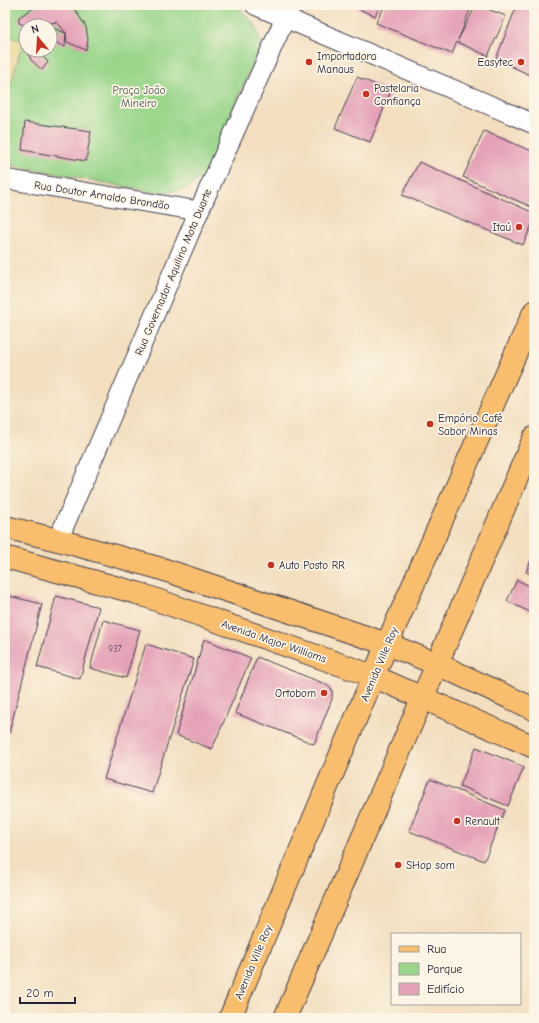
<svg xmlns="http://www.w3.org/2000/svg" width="539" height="1023" font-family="'Comic Neue',sans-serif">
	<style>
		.green { fill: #99d68a; stroke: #5e7c62; fill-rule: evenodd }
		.sand { fill: #eeda9e; stroke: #887e6c }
		.building { fill: #e5a1b7 }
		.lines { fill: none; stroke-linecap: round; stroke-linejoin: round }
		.minor-casing { stroke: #413e4f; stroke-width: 21 }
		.major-casing { stroke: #413e4f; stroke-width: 24 }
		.minor { stroke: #fff; stroke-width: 19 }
		.major { stroke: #f9be6d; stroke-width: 22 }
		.poi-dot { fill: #c8321e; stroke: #fcf5e5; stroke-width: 1.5 }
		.labels { text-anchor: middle; stroke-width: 3.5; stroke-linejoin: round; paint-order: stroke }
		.number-label { font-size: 9px; fill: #53425a }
		.poi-label { font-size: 11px; fill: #22223b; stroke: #fcf5e5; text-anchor: start }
		.park-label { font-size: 11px; fill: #465853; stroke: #fcf5e5 }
		.street-label { font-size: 11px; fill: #22223b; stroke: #fcf5e5 }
	</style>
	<rect width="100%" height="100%" fill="#fcf5e5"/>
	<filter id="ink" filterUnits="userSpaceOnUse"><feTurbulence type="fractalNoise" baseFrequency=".025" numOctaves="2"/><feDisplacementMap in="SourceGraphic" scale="8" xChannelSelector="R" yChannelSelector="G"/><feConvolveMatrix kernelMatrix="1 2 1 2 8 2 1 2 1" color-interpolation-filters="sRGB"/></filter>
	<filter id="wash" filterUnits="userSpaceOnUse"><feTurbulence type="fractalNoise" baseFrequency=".012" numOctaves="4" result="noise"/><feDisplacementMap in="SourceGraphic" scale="16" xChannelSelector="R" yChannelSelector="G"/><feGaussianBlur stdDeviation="0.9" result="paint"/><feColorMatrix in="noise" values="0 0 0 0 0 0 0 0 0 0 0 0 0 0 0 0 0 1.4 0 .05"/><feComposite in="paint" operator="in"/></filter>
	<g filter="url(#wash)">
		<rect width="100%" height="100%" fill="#f3dfc0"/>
		<path class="green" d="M5,5H228L242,11L256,26L261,44L206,173L186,189L159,193L5,164ZM26,26H50V50H26Z"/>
		<path class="sand" d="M5,36L23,41L5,104Z"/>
		<g id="blocks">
			<path class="building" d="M43,5H67L76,11L86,27L88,40L86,50L67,42L66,33L57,22L43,24L48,26H26L19,23V17L37,6Z
				M349,5H380L375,16Z
				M385,5H472L458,40L476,5L506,16L488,56L457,42L452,54L376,23Z
				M517,5H534V77L496,59Z
				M26,27V47L22,35Z
				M50,27L66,33L65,47L50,40Z
				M27,50H37L48,62L42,70L31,60Z
				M357,77L391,91L370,142L335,128Z
				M25,122L91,131L86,161L22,150Z
				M484,131L534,152V208L463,177Z
				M419,162L534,213V220L523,245L402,195Z
				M534,553V575L526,572Z
				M517,580L534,588V614L507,601Z
				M5,595L42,604L9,733L5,732Z
				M56,596L99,607L80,679L37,667Z
				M103,620L140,630L126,678L90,668Z
				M204,639L251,658L212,749L176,735Z
				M146,644L194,659L152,793L104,779Z
				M257,657L325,684L332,689V699L314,744L235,713Z
				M476,747L524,767L508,806L460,786Z
				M430,779L505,810L484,861L409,831Z"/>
		</g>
	</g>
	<g filter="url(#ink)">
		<use href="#blocks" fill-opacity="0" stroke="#413e4f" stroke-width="1"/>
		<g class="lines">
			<g class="minor-casing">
				<path id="minor" d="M255,5L534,124
					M5,179L199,211
					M58,540L199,211L291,5"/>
			</g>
			<g class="major-casing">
				<path id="major" d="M5,527L58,540L162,569L387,644L437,664L534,709
					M5,557L137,593L373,676L534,747
					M230,1018L387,644L534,312
					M285,1018L534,438"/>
			</g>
			<use href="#minor" class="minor"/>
			<use href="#major" class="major"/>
		</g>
	</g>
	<g class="poi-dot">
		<circle cx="309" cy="62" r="4"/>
		<circle cx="521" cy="62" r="4"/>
		<circle cx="366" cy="94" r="4"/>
		<circle cx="519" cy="227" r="4"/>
		<circle cx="430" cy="424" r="4"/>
		<circle cx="271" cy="565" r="4"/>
		<circle cx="324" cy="693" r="4"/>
		<circle cx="457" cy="821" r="4"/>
		<circle cx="398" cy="865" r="4"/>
	</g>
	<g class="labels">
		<g class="number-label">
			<text x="115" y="652">937</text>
		</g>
		<g class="poi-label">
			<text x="317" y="60">Importadora<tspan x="317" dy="13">Manaus</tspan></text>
			<text x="513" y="66" text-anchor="end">Easytec</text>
			<text x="374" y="92">Pastelaria<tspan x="374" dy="13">Confiança</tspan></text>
			<text x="511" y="231" text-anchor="end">Itaú</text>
			<text x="438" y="422">Empório Café<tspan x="438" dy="13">Sabor Minas</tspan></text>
			<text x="279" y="569">Auto Posto RR</text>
			<text x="316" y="697" text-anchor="end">Ortobom</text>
			<text x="465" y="825">Renault</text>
			<text x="406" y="869">SHop som</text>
		</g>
		<g class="park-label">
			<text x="139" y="94">Praça João<tspan x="139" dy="13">Mineiro</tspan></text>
		</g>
		<g class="street-label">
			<text transform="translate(102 195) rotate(9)" y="4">Rua Doutor Arnaldo Brandão</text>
			<text transform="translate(173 272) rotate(-67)" y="4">Rua Governador Aquilino Mota Duarte</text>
			<text transform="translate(274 641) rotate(19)" y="4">Avenida Major Williams</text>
			<text transform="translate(379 664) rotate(-67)" y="4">Avenida Ville Roy</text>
			<text transform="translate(253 962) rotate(-67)" y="4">Avenida Ville Roy</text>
		</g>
	</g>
	<rect width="539" height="1023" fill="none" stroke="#fcf5e5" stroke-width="20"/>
	<rect x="391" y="933" width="130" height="72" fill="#fcf5e5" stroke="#a5a1a1"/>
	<rect x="399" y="946" width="20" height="6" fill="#f9be6d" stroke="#a5a1a1"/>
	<text x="427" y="953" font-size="12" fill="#22223b">Rua</text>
	<rect x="399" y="963" width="20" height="12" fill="#99d68a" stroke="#a5a1a1"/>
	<text x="427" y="973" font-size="12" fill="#22223b">Parque</text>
	<rect x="399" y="983" width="20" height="12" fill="#e5a1b7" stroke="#a5a1a1"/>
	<text x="427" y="993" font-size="12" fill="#22223b">Edifício</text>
	<g transform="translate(38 38) rotate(342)"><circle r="19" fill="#fcf5e5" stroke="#a5a1a1"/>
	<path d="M0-3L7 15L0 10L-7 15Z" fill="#c8321e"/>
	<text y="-6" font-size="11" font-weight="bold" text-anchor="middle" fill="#22223b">N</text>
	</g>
	<path d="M20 997v6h55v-6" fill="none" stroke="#22223b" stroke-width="2"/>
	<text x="26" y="997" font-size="12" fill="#22223b" stroke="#fcf5e5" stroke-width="3" paint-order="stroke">20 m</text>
</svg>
